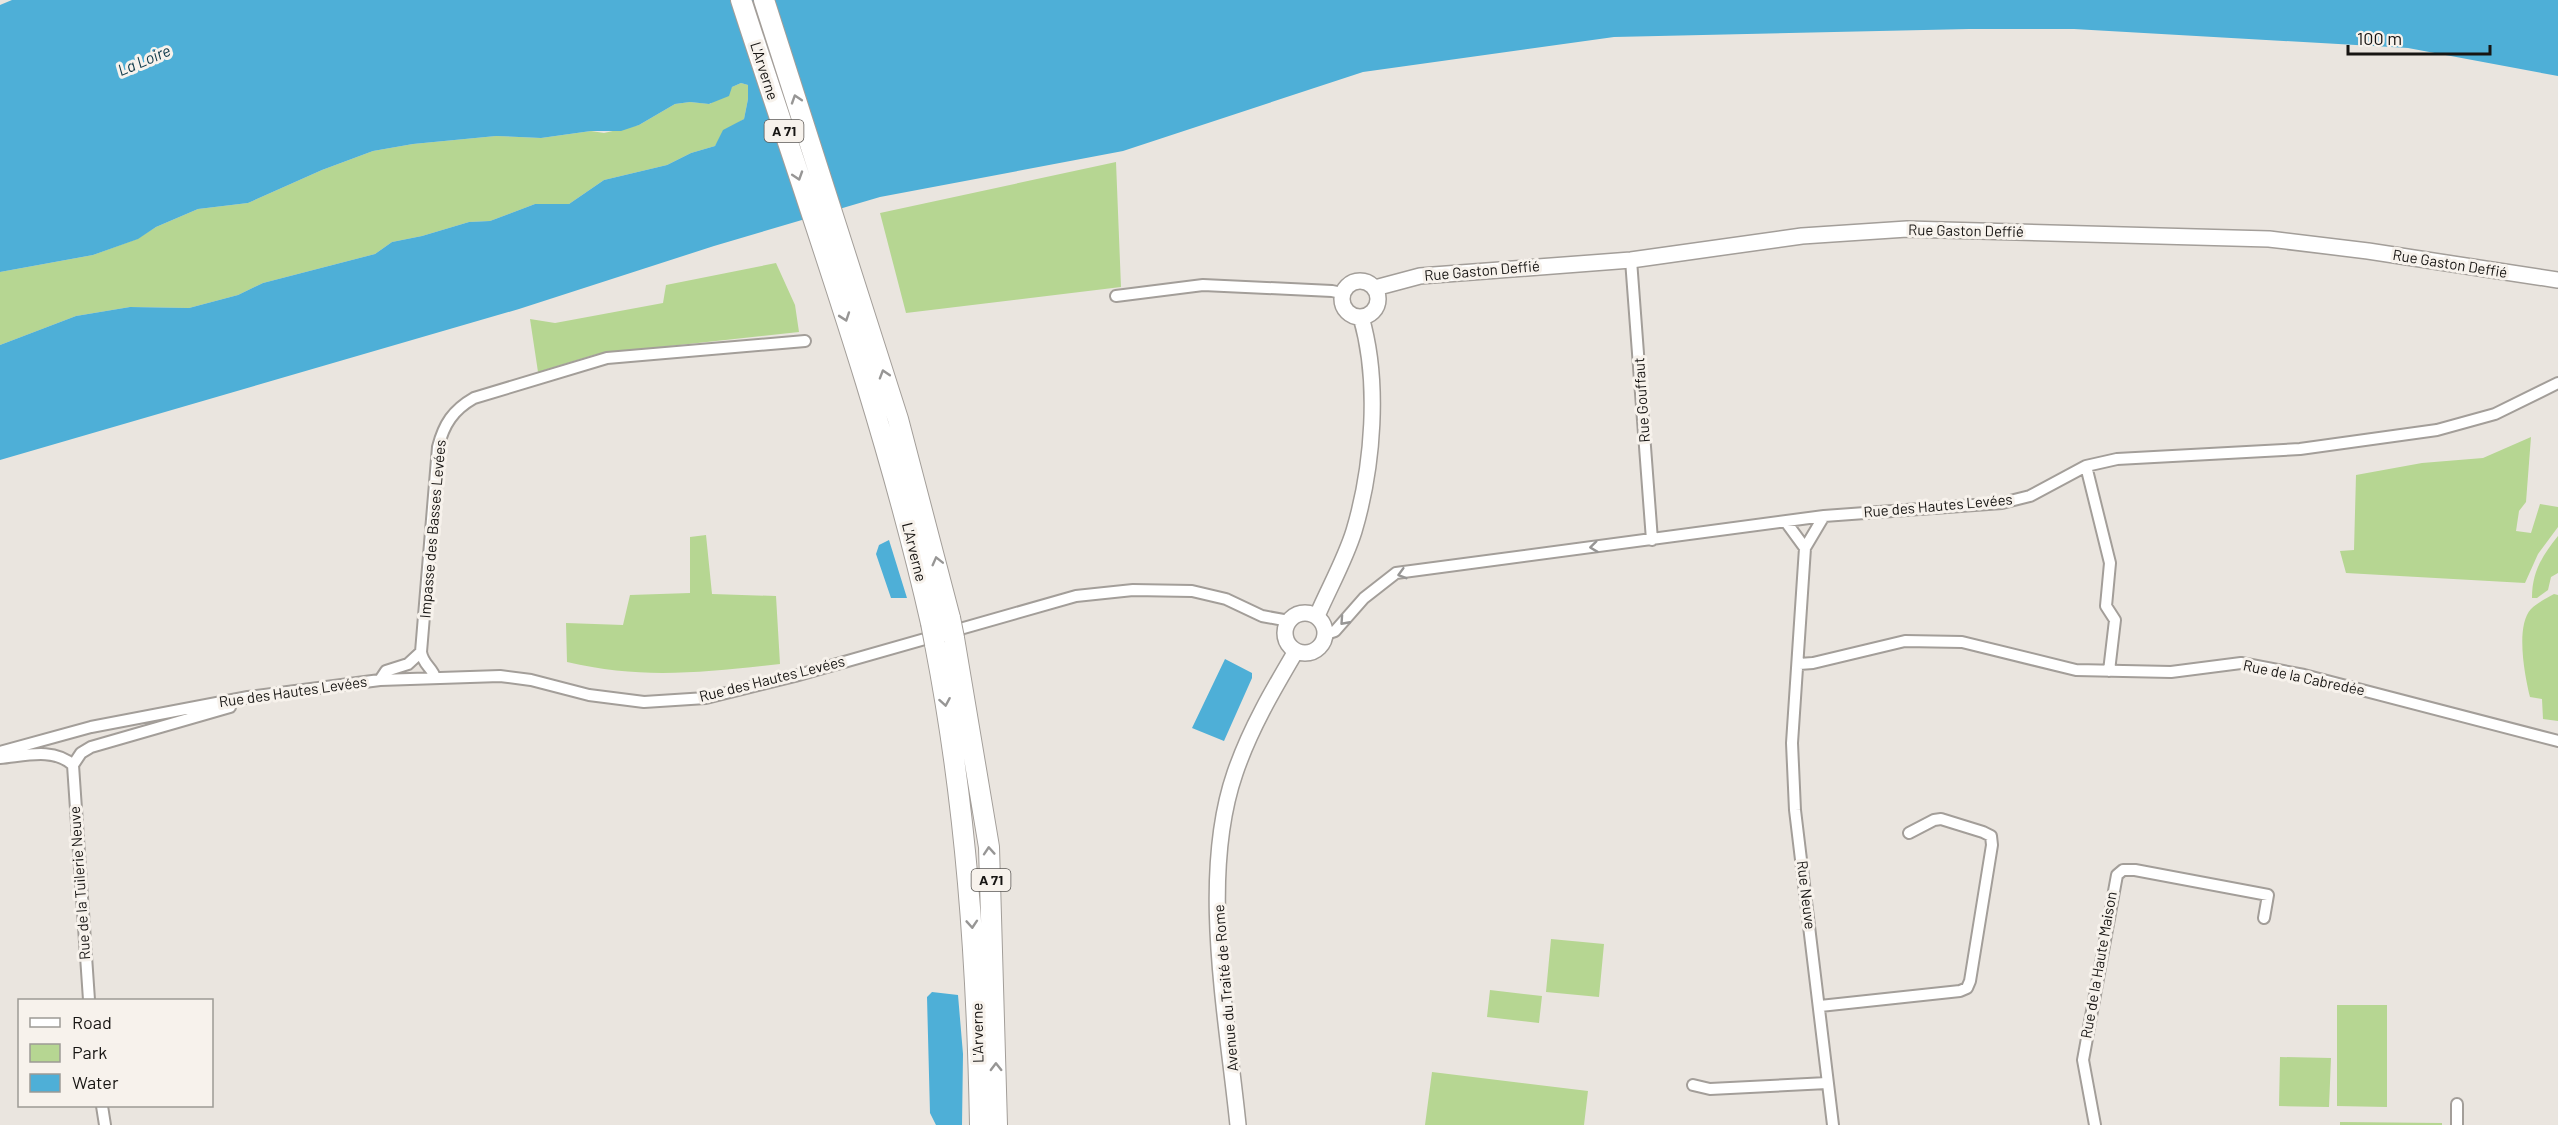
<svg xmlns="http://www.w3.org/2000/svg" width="2558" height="1125" font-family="Barlow,sans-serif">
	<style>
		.green { fill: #b6d692 }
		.water { fill: #4eafd7 }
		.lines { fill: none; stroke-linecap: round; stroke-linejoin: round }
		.street-casing { stroke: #a39e99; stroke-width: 14 }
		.secondary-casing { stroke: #a39e99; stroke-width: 18 }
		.highway-casing { stroke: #a39e99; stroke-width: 22 }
		.street { stroke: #fff; stroke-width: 10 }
		.secondary { stroke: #fff; stroke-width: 15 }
		.highway { stroke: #fff; stroke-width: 20 }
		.highway-bridge-casing { stroke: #a39e99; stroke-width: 22; stroke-linecap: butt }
		.highway-bridge { stroke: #fff; stroke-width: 20 }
		.oneway { stroke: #979695 }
		.labels { text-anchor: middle; stroke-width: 6; stroke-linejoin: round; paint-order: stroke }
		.shield { fill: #f7f2ec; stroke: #5a5754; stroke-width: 1.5 }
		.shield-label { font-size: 14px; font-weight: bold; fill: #171513 }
		.street-label { font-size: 15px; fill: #171513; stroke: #f7f2ec }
		.water-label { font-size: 16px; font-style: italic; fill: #0b3748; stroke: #f7f2ec }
	</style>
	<rect width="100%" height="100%" fill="#eae5df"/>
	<path class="green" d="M741,83L748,85V99L744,119L728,129L715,146L691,153L667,165L604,180L569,204H535L490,221L469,222L422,236L392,242L375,254L263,283L238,295L189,308L130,307L76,316L0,345V272L93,255L137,239L156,227L198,209L248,203L322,170L373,151L413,144L496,136L541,138L591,131L604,133L639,125L675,104L690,102L710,104L732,87Z
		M1116,162L1121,287L906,313L880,213Z
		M776,263L795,305L799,332L597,354L538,372L530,319L555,323L663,303L666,285Z
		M2531,437L2526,502L2519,511L2516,531L2531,533L2540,504L2558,507V527L2538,554L2525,583L2346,573L2340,551L2354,550L2356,475L2422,463L2483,458Z
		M706,535L712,594L776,596L780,664C703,672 644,680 567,662L566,623L623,625L630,595L690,593V537Z
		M2558,536V573L2551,577L2548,590L2537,598H2532C2532,572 2542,556 2558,536Z
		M2554,594L2558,595V721L2543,719L2542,699L2530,697C2525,677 2515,626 2531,609C2537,603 2547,598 2554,594Z
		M1551,939L1604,944L1599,997L1546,992Z
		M1490,990L1542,996L1539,1023L1487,1017Z
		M2337,1005H2387V1107L2337,1106Z
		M2280,1057L2331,1058L2329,1107L2279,1106Z
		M1432,1072L1588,1091L1584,1125H1425Z
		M2340,1122L2442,1123V1125H2340Z"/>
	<path class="water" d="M12,0H2558V76L2408,48L2074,29H1969L1614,37L1363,72L1123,151L880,197L714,246L519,309L0,460V345L76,316L130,307L189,308L238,295L263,283L375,254L392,242L422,236L469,222L490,221L535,204H569L604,180L667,165L691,153L715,146L723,130L744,119L748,99V85L741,83L732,87L729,96L709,104L690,102L675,104L639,125L621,131H591L541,138L496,136L413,144L373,151L322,170L248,203L198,209L156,227L138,239L93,255L0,272V5Z
		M889,540L907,598H891L876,554L879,545Z
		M1225,659L1252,673V678L1224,741L1192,728Z
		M932,992L958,995L963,1054L962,1125H936L930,1113L927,997Z"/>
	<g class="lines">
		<g class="street-casing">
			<path id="street" d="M1631,260L1652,540
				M1116,296L1203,285L1332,291L1342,293
				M2086,466L2110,563L2106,606L2115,620L2109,671
				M1824,516L1805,548L1792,743L1795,810L1833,1125
				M1786,522L1805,548
				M1326,634L1335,631L1364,598L1396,573L1824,516L2002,503L2030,496L2086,466L2117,459L2300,449L2437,430L2495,414L2558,383
				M421,652C423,665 433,668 435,678
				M1799,664L1813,663L1905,641L1962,642L2076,670L2171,672L2241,663L2304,675L2558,741
				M380,680L386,671L408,664L421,652L438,447C444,424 453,410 474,398L607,358L805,341
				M0,752L91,727L248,697L380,680L500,676L531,680L589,695L644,702L706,698L795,676L1076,596L1133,590L1192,591L1226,599L1262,616L1289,621
				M0,758C24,756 53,747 73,765
				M89,1000L73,765L81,753L91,747L230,707
				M1820,1006L1960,991L1967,988L1970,981L1992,845L1991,836L1983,832L1941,819L1934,820L1909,833
				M1693,1085L1710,1089L1827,1083
				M2457,1104V1125
				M102,1106L105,1125
				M2095,1125L2083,1060L2117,875L2123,870H2135L2268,895L2264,918"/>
		</g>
		<g class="secondary-casing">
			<path id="secondary" d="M1342 299a18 18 0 1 1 36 0a18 18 0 1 1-36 0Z
				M1375,288L1420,276L1631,260L1802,236L1907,229L2269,239L2368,251L2558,280
				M1285 633a20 20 0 1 1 40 0a20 20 0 1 1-40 0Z
				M1317,616C1329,588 1345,560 1354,531C1373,467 1380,382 1361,317
				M1238,1125C1227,1016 1199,877 1235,773C1250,729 1273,690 1296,651"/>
		</g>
		<g class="highway-casing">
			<path id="highway" d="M741,0C808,207 883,411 931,623
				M764,0L898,419L950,618
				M954,638L989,847L997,1125
				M935,644C966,804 977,962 980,1125"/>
		</g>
		<use href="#street" class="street"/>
		<use href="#secondary" class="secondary"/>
		<use href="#highway" class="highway"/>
		<g class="highway-bridge-casing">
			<path id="highway-bridge" d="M950,618L954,638
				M931,623L935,644"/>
		</g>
		<use href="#highway-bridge" class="highway-bridge"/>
	</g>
	<defs><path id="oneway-chevron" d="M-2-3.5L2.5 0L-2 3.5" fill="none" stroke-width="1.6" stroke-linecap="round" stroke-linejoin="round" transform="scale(1.5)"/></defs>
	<g class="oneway">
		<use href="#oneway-chevron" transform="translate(796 99) rotate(-108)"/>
		<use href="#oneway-chevron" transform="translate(798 176) rotate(72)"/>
		<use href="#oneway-chevron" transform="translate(845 317) rotate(71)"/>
		<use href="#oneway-chevron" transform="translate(884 374) rotate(-107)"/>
		<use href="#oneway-chevron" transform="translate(1594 547) rotate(173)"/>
		<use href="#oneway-chevron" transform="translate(937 561) rotate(-104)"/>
		<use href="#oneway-chevron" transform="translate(1402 574) rotate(164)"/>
		<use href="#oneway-chevron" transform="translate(1344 621) rotate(132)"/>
		<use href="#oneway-chevron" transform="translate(945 702) rotate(80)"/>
		<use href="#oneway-chevron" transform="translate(989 851) rotate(-94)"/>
		<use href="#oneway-chevron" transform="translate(972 924) rotate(86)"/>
		<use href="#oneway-chevron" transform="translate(996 1067) rotate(-91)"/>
	</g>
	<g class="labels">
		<g class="shield">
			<rect x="764.5" y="120" width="39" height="22" rx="4.5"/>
			<rect x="971.5" y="869" width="39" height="22" rx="4.5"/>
		</g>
		<g class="shield-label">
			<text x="784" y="136">A 71</text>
			<text x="991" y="885">A 71</text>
		</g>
		<g class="street-label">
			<text transform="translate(764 71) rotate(72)" y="5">L'Arverne</text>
			<text transform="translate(1966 231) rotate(1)" y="5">Rue Gaston Deffié</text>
			<text transform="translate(2450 264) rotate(9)" y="5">Rue Gaston Deffié</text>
			<text transform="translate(1482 271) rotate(-5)" y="5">Rue Gaston Deffié</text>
			<text transform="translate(1642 400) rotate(-94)" y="5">Rue Gouffaut</text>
			<text transform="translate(1938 506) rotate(-5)" y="5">Rue des Hautes Levées</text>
			<text transform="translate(433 529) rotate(-85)" y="5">Impasse des Basses Levées</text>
			<text transform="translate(914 552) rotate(76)" y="5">L'Arverne</text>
			<text transform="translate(2304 678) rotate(12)" y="5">Rue de la Cabredée</text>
			<text transform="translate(772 679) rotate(-14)" y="5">Rue des Hautes Levées</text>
			<text transform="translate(293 692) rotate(-8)" y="5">Rue des Hautes Levées</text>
			<text transform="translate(80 883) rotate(-94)" y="5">Rue de la Tuilerie Neuve</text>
			<text transform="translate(1806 895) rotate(83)" y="5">Rue Neuve</text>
			<text transform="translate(2099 965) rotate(-80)" y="5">Rue de la Haute Maison</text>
			<text transform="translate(1226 988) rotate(-95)" y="5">Avenue du Traité de Rome</text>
			<text transform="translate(978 1033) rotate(-91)" y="5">L'Arverne</text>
		</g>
		<g class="water-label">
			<text transform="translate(144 60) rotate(-23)" y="6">La Loire</text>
		</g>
	</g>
	<rect x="18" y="999" width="195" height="108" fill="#f7f2ec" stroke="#9d9a95" stroke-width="1.5"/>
	<rect x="30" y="1018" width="30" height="9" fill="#ffffff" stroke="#9d9a95" stroke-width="1.5"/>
	<text x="72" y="1029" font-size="18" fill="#171513">Road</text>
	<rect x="30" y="1044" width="30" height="18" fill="#b6d692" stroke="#9d9a95" stroke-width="1.5"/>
	<text x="72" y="1059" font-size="18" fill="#171513">Park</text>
	<rect x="30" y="1074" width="30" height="18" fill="#4eafd7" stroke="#9d9a95" stroke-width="1.5"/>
	<text x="72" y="1089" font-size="18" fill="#171513">Water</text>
	<path d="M2348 45v9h142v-9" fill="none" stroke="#171513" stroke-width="3"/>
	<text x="2357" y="45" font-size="18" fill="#171513" stroke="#f7f2ec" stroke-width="4.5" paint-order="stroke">100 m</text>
</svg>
